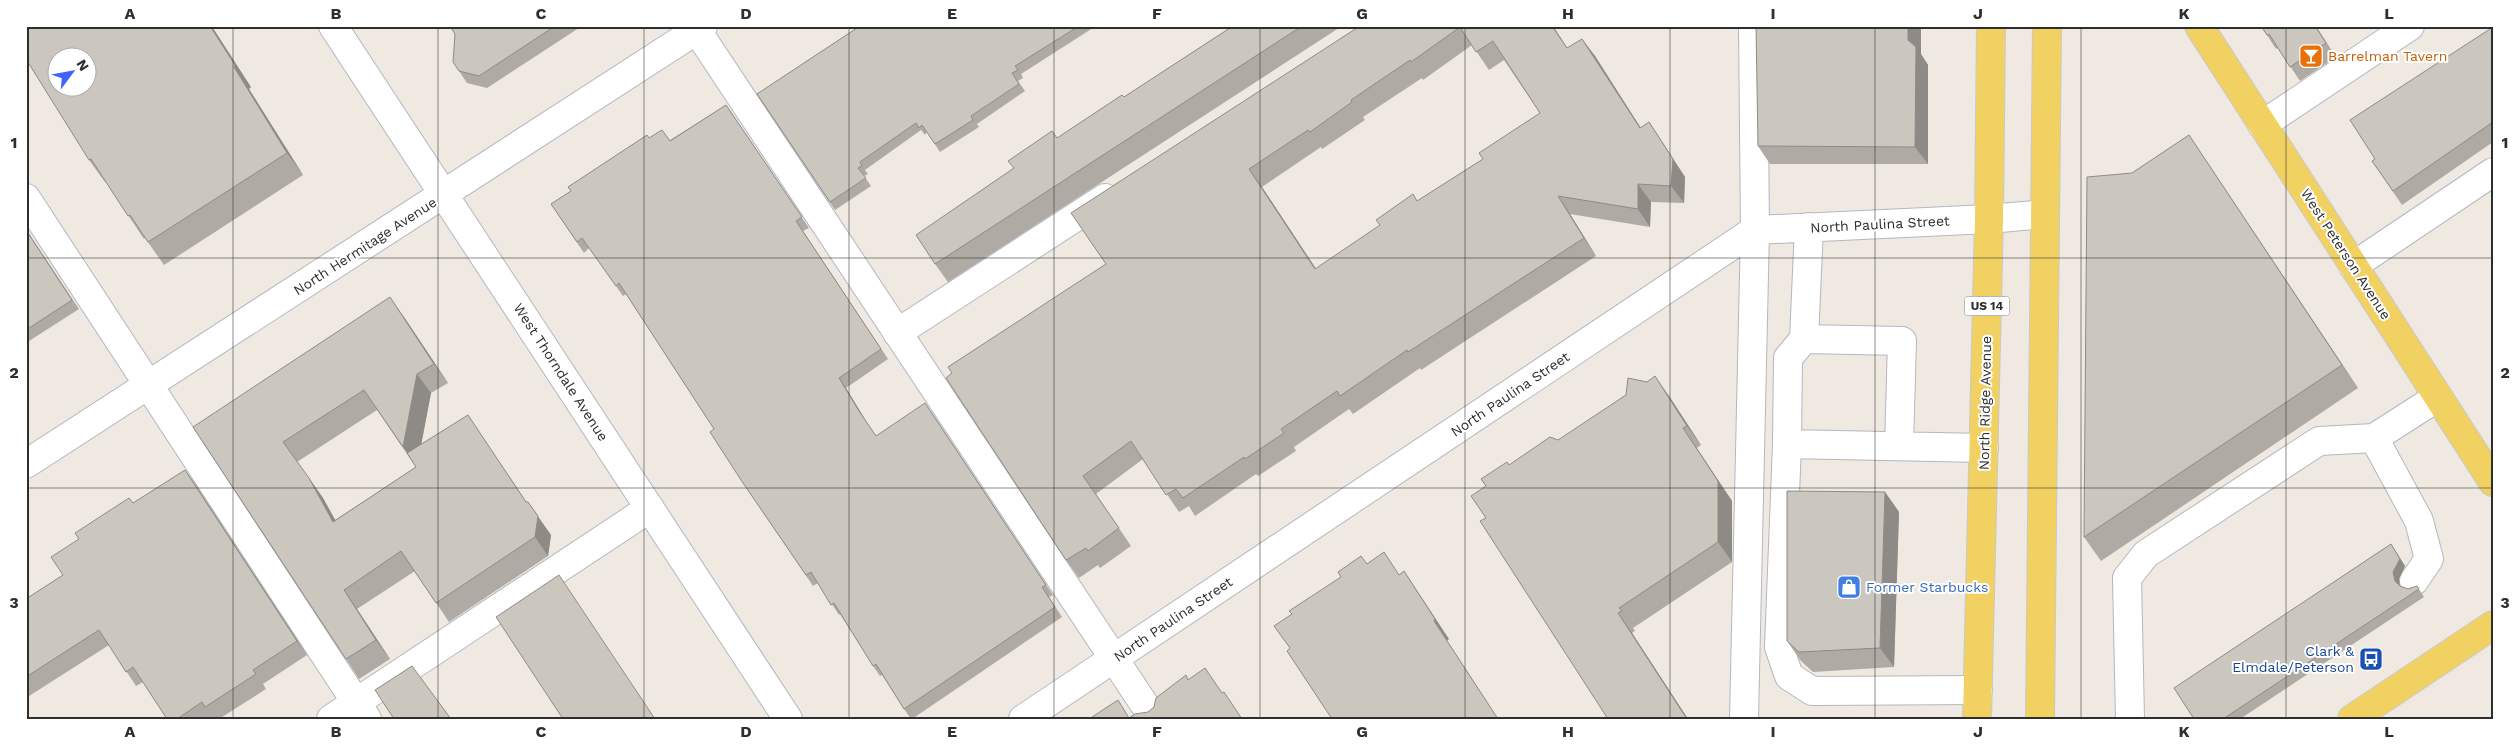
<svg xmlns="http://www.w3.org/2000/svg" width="2519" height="745" font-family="'Work Sans',sans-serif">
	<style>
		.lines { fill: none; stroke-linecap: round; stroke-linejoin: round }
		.minor-casing { stroke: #b4b7c1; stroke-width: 30 }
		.major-casing { stroke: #c9c9c9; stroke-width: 30 }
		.minor { stroke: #fff; stroke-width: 28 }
		.major { stroke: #f2d163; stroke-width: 28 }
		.wall { fill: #afaba4; fill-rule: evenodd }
		.shaded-wall { fill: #8e8b86 }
		.building { fill: #cbc7bf; stroke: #8e8b86; fill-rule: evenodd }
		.grid { fill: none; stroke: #2e2e2e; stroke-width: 1; stroke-opacity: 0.55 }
		.labels { text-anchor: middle; stroke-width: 4; stroke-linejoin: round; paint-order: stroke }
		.shield { fill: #fff; stroke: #6d6d6d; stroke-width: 1 }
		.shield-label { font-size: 12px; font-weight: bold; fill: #2e2e2e }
		.food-label { font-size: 14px; fill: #c56008; stroke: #fff; text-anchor: start }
		.street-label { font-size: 14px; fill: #2e2e2e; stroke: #fff }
		.shop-label { font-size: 14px; fill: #366cbe; stroke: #fff; text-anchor: start }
		.transit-label { font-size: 14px; fill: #164399; stroke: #fff; text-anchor: end }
		.neatline { fill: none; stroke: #2e2e2e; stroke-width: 2 }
		.grid-label { font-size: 16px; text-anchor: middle; font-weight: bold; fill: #2e2e2e }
	</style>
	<rect width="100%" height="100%" fill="#efe9e1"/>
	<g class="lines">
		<g class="minor-casing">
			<path id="minor" d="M333,26L788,719
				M694,26L1154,719
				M2262,125L2410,26
				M26,198L367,719
				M1809,227L1804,339L1788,358L1787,444L1984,448
				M2353,266L2493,172
				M897,333L1105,198
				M1804,339L1902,341L1899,446
				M2374,438L2419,521L2429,559L2414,581
				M1787,444L1779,647L1789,676L1812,691L1978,690
				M26,464L703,26
				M331,719L650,508
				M1023,719L1755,230L1989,219L2045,214
				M1744,719L1755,230L1753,26
				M2130,719L2127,578L2146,554L2319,441L2374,438L2438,397"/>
		</g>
		<g class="major-casing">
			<path id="major" d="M2199,26L2493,482
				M1977,719L1989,219L1991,26
				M2040,719L2047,26
				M2352,719L2493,625"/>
		</g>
		<use href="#minor" class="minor"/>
		<use href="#major" class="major"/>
	</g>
	<path class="wall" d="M450,26H582L487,88L467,83L459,71L455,34Z
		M860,26H1096L1021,74L1023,78L1018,81L1025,91L977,124L979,127L940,152L927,132L925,135L921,130L865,170L868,174L864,176L871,186L835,210L757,94Z
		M1233,26H1342L948,282L935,264L1057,138L1124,97Z
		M1360,26H1553L1567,48L1582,39L1595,56L1641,128L1649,122L1685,177L1684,203L1651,202L1650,227L1570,214L1596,256L1421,370L1420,368L1353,414L1349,409L1294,447L1296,451L1258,476L1256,474L1195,516L1189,506L1179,512L1143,459L1096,494L1131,546L1100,568L1098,565L1079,578L1066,560L1106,264ZM1472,45L1489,70L1504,60L1540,113L1483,159L1417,201L1316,269L1262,187L1321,147L1322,149L1365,120L1363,117L1422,78L1423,80Z
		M2261,26H2316L2336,57L2300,81L2278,48L2276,49Z
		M2493,27V142L2402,205L2372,161L2375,159Z
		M1921,54L1928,65V164H1770L1758,146Z
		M251,87L249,89L303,175L164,265L145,238L144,239L106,182H105L89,160Z
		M726,105L809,228L803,231L888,359L846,388L866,421L876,436L932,413L1053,595L1049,597L1062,617L912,719H911L904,709L882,675L880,676L873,666L840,614L839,615L818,583L813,586L741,480L714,429L626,294L623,296L589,248L584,253L551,204L571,191L568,187L649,138L670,140Z
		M2189,135L2358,388L2101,561L2084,537L2132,173Z
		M26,229L79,309L26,343Z
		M404,317L448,383L431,393L421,444L481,435L526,502L551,535L548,556L449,622L415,571L357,609L390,659L359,679L346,659L193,427ZM377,410L416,467L335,520L323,498L297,462Z
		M1669,396L1701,445L1697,448L1732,501V562L1633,628L1635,631L1632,633L1688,719H1608L1486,518V486L1509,465L1558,440Z
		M195,484L307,655L263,684L266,689L219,719H214L212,717L209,719H167L143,682L136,686L109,645L26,698V599L63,575L133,503Z
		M1885,492L1899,512L1894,667L1813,672L1801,661L1787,641Z
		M2396,552L2405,566L2399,579L2400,586L2408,589L2417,586L2424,597L2240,719H2194Z"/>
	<path class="shaded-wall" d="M210,26L213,28L251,87L249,89L303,175L287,153L234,67Z
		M1552,26H1553L1579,66Z
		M1908,26H1921V54L1928,65V164L1915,147L1908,40Z
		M1582,39L1595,56L1652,146L1640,128Z
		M1649,122L1685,177L1684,203L1671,186Z
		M2189,135L2205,159L2358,388L2342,365Z
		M1249,169L1262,187L1328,287L1315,269Z
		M1638,184L1651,202L1650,227L1638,209Z
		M1558,196L1570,214L1596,256L1584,238Z
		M390,297L404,317L448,383L434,364Z
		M417,374L431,393L417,467L403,447Z
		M1655,376L1669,396L1701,445L1687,426Z
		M839,378L846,388L866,421L859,411Z
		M468,415L537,518L528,502L551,535L548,556L535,537L526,502Z
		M1683,428L1732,501V562L1718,542Z
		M185,470L195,484L307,655L297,641Z
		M309,478L323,498L347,541L333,522Z
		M1885,492L1899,512L1894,667L1880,648Z
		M2391,544L2405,566L2399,579L2400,588L2395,581L2393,572Z
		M1404,571L1449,639L1447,641L1499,719L1434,621Z
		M344,590L357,609L390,659L376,640Z
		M1618,613L1632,633L1688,719H1687Z"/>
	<path class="building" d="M26,26H210L235,65L234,67L287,153L148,242L130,215L128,216L91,159L89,160L26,59ZM58,58H88V88H58Z
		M450,26H555L479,76L459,71L453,62L455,34Z
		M860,26H1079L1015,66L1018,70L1012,73L1019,84L971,116L973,120L935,144L922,125L919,128L916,123L860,162L862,166L858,168L866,178L830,202L757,94Z
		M1233,26H1302L935,264L916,235L1014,168L1008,161L1052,131L1057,138L1122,95L1124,97Z
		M1360,26H1552L1567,48L1582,39L1640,128L1649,122L1673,159L1671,186L1638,184V209L1558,196L1584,238L1408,352L1407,350L1340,396L1337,391L1281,429L1284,433L1245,459L1244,457L1183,498L1176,489L1166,495L1131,441L1083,476L1119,528L1088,551L1086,548L1066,560L946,378L952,373L948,367L1106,264L1071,213ZM1460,27L1476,52L1493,41L1540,113L1479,153L1483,159L1417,201L1413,194L1376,220L1380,225L1315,269L1249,169L1308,130L1310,132L1352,102L1351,100L1410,60L1411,62Z
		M1756,26H1908V40L1916,47L1915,147L1758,146Z
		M2261,26H2315L2326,43L2290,67L2269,34L2267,35Z
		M2493,27V122L2393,191L2372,161L2375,159L2350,120Z
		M726,105L802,217L796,221L881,349L839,378L859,411L876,436L925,403L1046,585L1042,587L1055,607L904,709L876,664L873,666L834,603L831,605L811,572L806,575L741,480L710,432L714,429L619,283L616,286L582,238L577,242L551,204L571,191L568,187L647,135L649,138L662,130L670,141Z
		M2189,135L2342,365L2084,537L2087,177L2132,173Z
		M26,230L72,300L26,330Z
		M390,297L434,364L417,374L403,447L364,390L283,442L309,478L333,522L416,467L407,453L468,415L526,502H528L538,516L535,537L436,603L401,551L344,590L376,640L346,659L193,427Z
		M1655,376L1687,426L1683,428L1718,481V542L1619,608L1622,611L1618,613L1687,719H1608L1480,521L1486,518L1471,496L1486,486L1481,479L1507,462L1509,465L1550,437L1558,440L1626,395L1628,378L1647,382Z
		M185,470L297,641L253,670L256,674L205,707L202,702L177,719H167L133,667L126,672L99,630L26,677V599L63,575L51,557L79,539L75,533L129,498L133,503Z
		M1787,491L1885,492L1880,648L1799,652L1787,641Z
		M2391,544L2400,559L2393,572L2395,581L2400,586L2408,589L2417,586L2419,589L2223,719H2194L2174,688Z
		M1384,552L1399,575L1404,571L1435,619L1434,621L1498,719H1332L1287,651L1290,648L1274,626L1292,614L1289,611L1341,577L1338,572L1361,556L1367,564Z
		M559,575L655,719H563L496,617Z
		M412,666L451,719H394L375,690Z
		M1205,668L1222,693L1224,692L1242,719H1089L1118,700L1129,718L1135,714L1148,712L1154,707L1156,698L1186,675L1188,680Z"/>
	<path class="grid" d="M233,26V719M438,26V719M644,26V719M849,26V719M1054,26V719M1260,26V719M1465,26V719M1670,26V719M1875,26V719M2081,26V719M2286,26V719M26,258H2493M26,488H2493"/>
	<defs>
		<g id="bar-square" transform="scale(1.25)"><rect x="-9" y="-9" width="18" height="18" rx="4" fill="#e8710a" stroke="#fff"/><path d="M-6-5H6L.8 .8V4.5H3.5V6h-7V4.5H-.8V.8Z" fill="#fff"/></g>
		<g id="shop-square" transform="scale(1.25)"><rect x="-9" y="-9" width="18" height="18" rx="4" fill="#3f7fe0" stroke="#fff"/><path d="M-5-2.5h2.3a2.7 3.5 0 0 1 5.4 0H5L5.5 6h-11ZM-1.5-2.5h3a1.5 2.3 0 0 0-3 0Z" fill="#fff"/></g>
		<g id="bus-square" transform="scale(1.25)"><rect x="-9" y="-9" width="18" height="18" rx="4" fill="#1a4fb4" stroke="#fff"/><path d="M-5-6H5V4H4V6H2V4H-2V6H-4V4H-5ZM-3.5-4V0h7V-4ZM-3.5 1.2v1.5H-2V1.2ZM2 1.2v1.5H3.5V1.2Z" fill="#fff"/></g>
	</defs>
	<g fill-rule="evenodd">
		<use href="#bar-square" x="2311" y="56"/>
		<use href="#shop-square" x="1849" y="587"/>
		<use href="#bus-square" x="2371" y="659"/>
	</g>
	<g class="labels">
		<rect class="shield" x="1964.5" y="296.5" width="45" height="19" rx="4"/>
		<g class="shield-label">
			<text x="1987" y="310">US 14</text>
		</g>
		<g class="food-label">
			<text x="2328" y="61">Barrelman Tavern</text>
		</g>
		<g class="street-label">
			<text transform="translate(1880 224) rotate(-3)" y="5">North Paulina Street</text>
			<text transform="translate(365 246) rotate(-33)" y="5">North Hermitage Avenue</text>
			<text transform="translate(2346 254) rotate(57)" y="5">West Peterson Avenue</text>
			<text transform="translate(561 372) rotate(57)" y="5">West Thorndale Avenue</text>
			<text transform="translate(1510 394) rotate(-34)" y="5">North Paulina Street</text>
			<text transform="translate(1985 403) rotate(-89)" y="5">North Ridge Avenue</text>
			<text transform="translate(1173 619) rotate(-34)" y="5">North Paulina Street</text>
		</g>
		<g class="shop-label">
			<text x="1866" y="592">Former Starbucks</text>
		</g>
		<g class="transit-label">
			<text x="2354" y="656">Clark &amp;<tspan x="2354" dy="16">Elmdale/Peterson</tspan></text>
		</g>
	</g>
	<rect width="2519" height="745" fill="none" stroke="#ffffff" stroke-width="55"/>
	<g transform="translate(72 72) rotate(58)"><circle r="24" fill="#ffffff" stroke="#ababab"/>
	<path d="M0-4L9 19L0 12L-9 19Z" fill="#4264fb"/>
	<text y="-8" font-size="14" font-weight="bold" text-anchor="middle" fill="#2e2e2e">N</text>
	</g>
	<rect x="28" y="28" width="2464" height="690" class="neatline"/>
	<g class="grid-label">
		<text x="130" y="19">A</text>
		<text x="336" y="19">B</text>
		<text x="541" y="19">C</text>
		<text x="746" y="19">D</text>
		<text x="952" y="19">E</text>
		<text x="1157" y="19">F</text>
		<text x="1362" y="19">G</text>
		<text x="1568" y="19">H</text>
		<text x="1773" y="19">I</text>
		<text x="1978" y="19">J</text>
		<text x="2184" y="19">K</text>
		<text x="2389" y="19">L</text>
		<text x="14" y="148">1</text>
		<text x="2505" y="148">1</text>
		<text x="14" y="378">2</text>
		<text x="2505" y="378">2</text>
		<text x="14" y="608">3</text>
		<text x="2505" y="608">3</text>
		<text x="130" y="737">A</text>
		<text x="336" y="737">B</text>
		<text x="541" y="737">C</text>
		<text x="746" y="737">D</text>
		<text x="952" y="737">E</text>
		<text x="1157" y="737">F</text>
		<text x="1362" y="737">G</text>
		<text x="1568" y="737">H</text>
		<text x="1773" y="737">I</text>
		<text x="1978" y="737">J</text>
		<text x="2184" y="737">K</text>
		<text x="2389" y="737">L</text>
	</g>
</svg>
